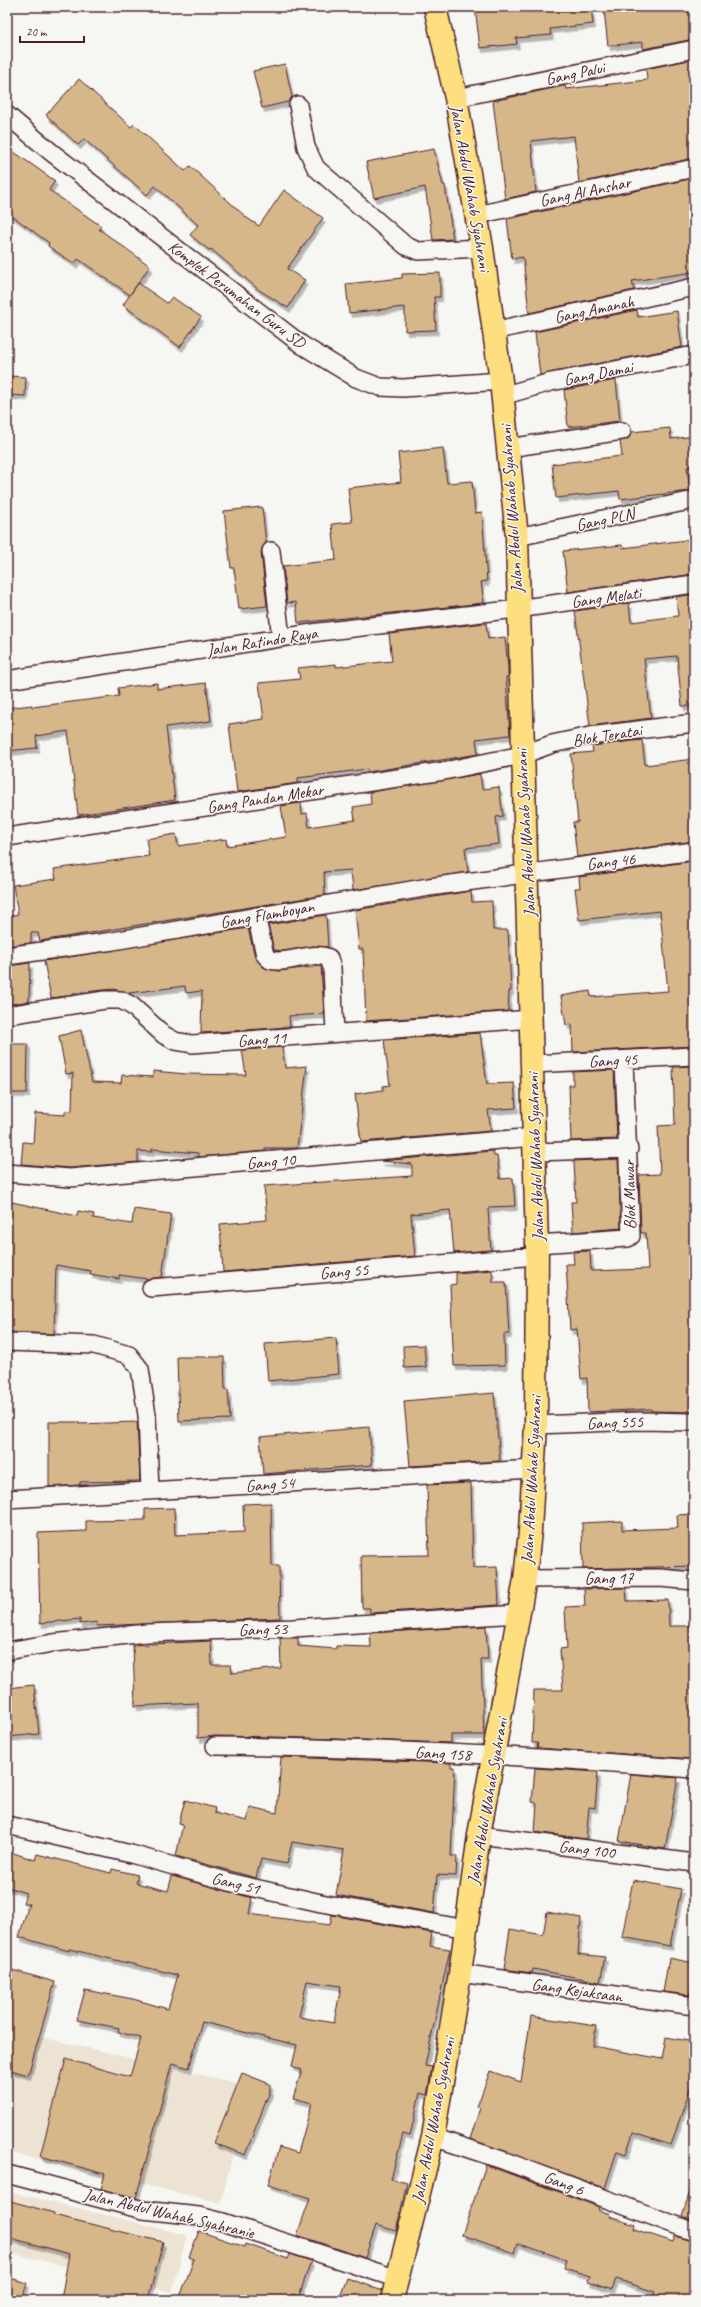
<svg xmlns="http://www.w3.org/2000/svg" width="701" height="2307" font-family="Caveat,sans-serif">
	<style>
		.built { fill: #ece3d3 }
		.building { fill: #d6b78a; stroke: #4a1f2b; fill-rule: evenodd; filter: url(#shadow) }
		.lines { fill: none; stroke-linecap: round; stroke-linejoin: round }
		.minor-casing { stroke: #4a1f2b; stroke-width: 20 }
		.trunk-casing { stroke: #4a1f2b; stroke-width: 25 }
		.minor { stroke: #f6f6f2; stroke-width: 17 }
		.trunk { stroke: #fddf80; stroke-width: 22 }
		.labels { text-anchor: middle; stroke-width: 3; stroke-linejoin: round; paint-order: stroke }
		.street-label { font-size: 17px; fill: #4a1f2b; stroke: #f6f6f2 }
	</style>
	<defs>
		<filter id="shadow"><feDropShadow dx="2.5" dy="4.5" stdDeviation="0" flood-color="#0004"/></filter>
	</defs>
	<rect width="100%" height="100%" fill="#f6f6f2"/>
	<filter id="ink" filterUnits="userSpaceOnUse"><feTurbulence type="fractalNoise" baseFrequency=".025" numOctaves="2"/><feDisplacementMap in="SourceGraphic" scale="8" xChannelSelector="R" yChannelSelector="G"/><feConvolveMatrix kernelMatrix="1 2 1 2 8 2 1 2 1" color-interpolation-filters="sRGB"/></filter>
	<g filter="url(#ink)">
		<path class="built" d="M7,2029L249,2086L221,2203L7,2152Z
			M7,2191L187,2235L172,2292L7,2252Z"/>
		<path class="building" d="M475,7H591L593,24L550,29L551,35L516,38L517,44L480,48Z
			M629,7H694V39L643,49V42L608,46L604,10Z
			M694,59V158L579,183L574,136L531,141L536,192L505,199L493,101L563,86H565L566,89L647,80L646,69Z
			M285,64L292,97L288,102L262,108L253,71Z
			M79,79L131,127L134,124L185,171L190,166L247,218L259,226L284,190L323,218L287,269L305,280L288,308L259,290L211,249L209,250L190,235L198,225L155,186L147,195L84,139L78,145L46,115Z
			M7,147L55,181L49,190L101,226L99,229L150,266L130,295L78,259L74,264L48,246L49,243L7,212Z
			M434,149L443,185H445L453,239L433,240L425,187L374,198L366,162Z
			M694,178V272L632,281L634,290L529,313L523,257L512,259L507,219Z
			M440,273V297H434L436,330L405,331V307L349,313L346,284L402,278V274Z
			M138,283L167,303L172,297L201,317L180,347L123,305Z
			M637,310L638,317L677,311L682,347L540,375L535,332Z
			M8,376L26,377L25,396L7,395Z
			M616,380L620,421L568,427L564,390Z
			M670,428L671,439L694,436V466L687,467L690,491L620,499L619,491L556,498L552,464L622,456L620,441L628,439L632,432Z
			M443,448L447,483L472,481L475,513L482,512L487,581L481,582L484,603L298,623L296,602L287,603L283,566L336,560L332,524L352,522L348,488L401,482L398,453Z
			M262,507L266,543L261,552L267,606L239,609L234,568H231L224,511Z
			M694,539V574L568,592L563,551L622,545L623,548Z
			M694,594V706H682L677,656L644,659L651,718L590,726L575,611L629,603L631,622L678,616L676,597Z
			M486,623L488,639L505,637L508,668V677H506L510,735L476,739L478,754L368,772L367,769L298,778V783L237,792L229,724L264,719L259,683L300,679L298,668L336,664V667L392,661L389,634Z
			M157,683V689L206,683L211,721L166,727L175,800L78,815L68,731L36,736L37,748L7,751V708L32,705V707L119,696L118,688Z
			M642,740L645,765L694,759V841L577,857L573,822H578L571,754L593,752L592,746Z
			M480,774L482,789L499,787L503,816L496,817L499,844L465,848L468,872L353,890L351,870L324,872L325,895L40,941L38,933H31V943L7,946V917L18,914L13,885L56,879L54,869L149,856L146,839L176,834L178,846L226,839L227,846L286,837L281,806L301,803L302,814L307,813L309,827L355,820L353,807L371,804L370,792Z
			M694,861V1046L573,1052L572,1024L566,1025L561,996L590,991L591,997L668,991L660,911L579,920L575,888H580L579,877Z
			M471,891L472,902L492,901L493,930H508L511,991H509L508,1011L366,1021L363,949H359L355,910Z
			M326,915L328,947L313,946L284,951L274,950L268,925Z
			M248,928L255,957L263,967L278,971L321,966L324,1014L289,1016L290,1027L201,1033L202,991L186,993L185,986L129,993L114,989L73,993V995L51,998L44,961Z
			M30,963L29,1001L7,1005V966Z
			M81,1030L92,1082L121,1083L122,1075L153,1077V1071L186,1074L246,1075L242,1050L282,1047L285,1068L307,1066L297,1148H265V1151L198,1157V1153L152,1149V1152L138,1151V1162L70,1168L21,1164L23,1142L33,1143L35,1113L65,1115V1111H72L73,1073L66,1074L59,1036Z
			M480,1033L487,1084L514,1083L516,1108L488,1110L491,1131L361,1142L355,1094L383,1090V1086L390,1085L384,1040Z
			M7,1044H28L27,1093H7Z
			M694,1066V1412L651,1411V1409L588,1412L587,1378L581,1379L577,1329L570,1330L566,1264H574L573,1252L590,1251L591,1271L648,1269L646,1233H641L639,1175L660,1174L658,1126L675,1125L673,1067Z
			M614,1070L617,1139L571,1141L569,1085H573V1072Z
			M493,1151L494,1156H497L500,1179L513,1178L515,1206L490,1207L488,1210L491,1250L454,1253L450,1210L411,1214L415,1256L223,1272L220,1224L267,1220L264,1186L412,1176V1164L381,1161Z
			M618,1159L621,1228L573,1232L571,1202H576L574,1161Z
			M7,1201L77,1216L78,1211L94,1214L93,1218L132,1224L134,1209L171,1214L162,1277L148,1279L119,1275V1279L90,1274L91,1271L56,1265L54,1334L7,1332Z
			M492,1270L493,1282H506L509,1334H504L505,1365L454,1366L450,1285L456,1284V1273Z
			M336,1338L339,1374L268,1381L265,1344Z
			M424,1345L426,1367L404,1368L403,1346Z
			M177,1357H224L225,1389H228L230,1419L179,1421Z
			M494,1393L500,1461L410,1466L404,1401Z
			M49,1422H79V1424L137,1422L140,1481L80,1482V1485L49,1487Z
			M369,1427L372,1465L263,1474L260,1437Z
			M471,1483L473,1568L497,1567L499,1605L370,1613V1608H362L361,1556L429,1555L427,1485Z
			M271,1503L272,1566H279L280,1618L97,1626V1622L80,1624V1619L40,1623L38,1533L86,1531V1521L145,1520V1509L174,1508L175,1535L244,1532L243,1504Z
			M694,1514V1566L583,1569L582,1523L622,1521V1530L678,1528L677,1515Z
			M626,1588L627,1601L668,1600L669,1626H694V1759L537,1748L538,1743H532L534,1690H563L560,1649L567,1648L565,1607L585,1606L584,1589Z
			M486,1626L488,1659H481L484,1735H451V1743L275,1737L215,1736L198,1738V1703L135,1706L133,1645L211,1641L212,1665H231L232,1673L281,1668L280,1638H298V1646L336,1649V1646L371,1647L370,1633Z
			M34,1685L39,1734L7,1737V1688Z
			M281,1757L451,1763V1767H455L451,1856H457L456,1876L437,1875L434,1913L336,1895L344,1850L292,1842L287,1864L261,1859L256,1878L176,1856L183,1824L179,1823L185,1800L215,1808L214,1813L247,1821L250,1807L277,1813Z
			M535,1768L598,1772L595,1808L589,1807L586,1839L535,1832L537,1803L532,1802Z
			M631,1774L678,1778L665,1849L619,1841Z
			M7,1851L35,1860L37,1854L111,1873L112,1869L138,1875L136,1883L168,1891L172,1876L252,1898L249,1914L330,1925L332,1915L432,1933L430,1946L450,1949L425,2066L432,2067L427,2095L420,2093L410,2136L403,2134L391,2179L407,2183L396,2231L376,2225L365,2258L297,2235L310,2198L268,2185L279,2147L298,2153L312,2103L293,2098L302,2070L292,2066L297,2045L202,2022L189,2068L172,2063L136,2198L101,2189L105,2174L40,2156L66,2059L130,2077L141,2038L118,2032L119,2028L77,2020L85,1990L133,1999L168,2009L178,1975L69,1949V1951L19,1937L29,1904L23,1903L26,1893L7,1887ZM307,1981L341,1986L334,2023L299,2017Z
			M633,1880L681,1889L670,1946L622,1937Z
			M547,1912L581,1918L578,1954L605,1957L600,1982L533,1969L532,1973L504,1969L510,1929L543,1935Z
			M669,1958L694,1963L690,1995L663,1992Z
			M12,1970L55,1982L28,2075L7,2069V1989Z
			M531,2016L596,2026L593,2046L662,2059L666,2037L694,2042L692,2083L671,2145L633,2133L626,2154L617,2151L605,2188L470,2139L480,2108L477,2107L490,2071L521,2082Z
			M242,2073L270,2084V2091L245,2155L214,2143Z
			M486,2165L599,2207L598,2210L610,2214L609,2217L635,2225L634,2229L673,2242L675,2236L694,2242V2300H652L655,2292L616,2279L612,2289L588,2281L590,2276L564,2268L567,2260L517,2243L514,2253L462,2235Z
			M691,2188L694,2189V2221L682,2217Z
			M7,2200L54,2213V2215L163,2242L148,2300H61L69,2254L7,2237Z
			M199,2231L245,2247L246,2244L288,2259L290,2254L311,2261L299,2296L292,2294L290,2300H179L194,2259L189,2257Z
			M7,2277L27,2283L22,2300H7Z
			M347,2278L382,2290L380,2300H339Z"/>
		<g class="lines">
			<g class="minor-casing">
				<path id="minor" d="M456,98L694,49
					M298,105L306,147L316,168L406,246L418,251L482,248
					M7,115L51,152L302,345L356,378L380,387L403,388L501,381
					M477,215L694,168
					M493,331L694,287
					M502,396L551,382L694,355
					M508,448L622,431
					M517,537L694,500
					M271,551L281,638
					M7,680L319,632L517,609L694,584
					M7,837L444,771L522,755L552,744L590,736L694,723
					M256,916L265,955L270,960C289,965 310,950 329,958L332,968L335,1033
					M7,956L113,941L429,887L694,851
					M7,1015L105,1000H121L132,1006L164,1035L175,1041L192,1044L532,1019
					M532,1064L694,1056
					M534,1152L629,1149
					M7,1173L70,1178L534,1137
					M537,1244L628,1238L631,1236L624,1060
					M151,1288L537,1256
					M7,1342L94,1345L129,1355L140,1369L147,1415L150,1491
					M536,1425L640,1421L694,1422
					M7,1499L533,1469
					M525,1579L660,1578L694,1581
					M7,1651L53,1643L147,1633L293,1628L519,1614
					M215,1746C375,1748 535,1756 694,1769
					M7,1825L131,1854L237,1884L321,1903L467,1929
					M479,1835L694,1863
					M460,1973L694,2006
					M433,2137L505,2161L694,2232
					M7,2174L143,2210L199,2216L223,2222L398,2279"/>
			</g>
			<g class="trunk-casing">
				<path id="trunk" d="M392,2300L433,2137L460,1973L479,1835L525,1579L530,1531L536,1425L537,1244L517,537L501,381L482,248L456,98L435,7"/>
			</g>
			<use href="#minor" class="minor"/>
			<use href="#trunk" class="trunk"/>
		</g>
	</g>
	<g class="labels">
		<g class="street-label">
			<text transform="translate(575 73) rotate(-12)" y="6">Gang Palui</text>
			<text transform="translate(471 188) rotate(80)" y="6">Jalan Abdul Wahab Syahrani</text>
			<text transform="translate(585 191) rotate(-12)" y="6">Gang Al Anshar</text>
			<text transform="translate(237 294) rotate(37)" y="6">Komplek Perumahan Guru SD</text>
			<text transform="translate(594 309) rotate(-12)" y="6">Gang Amanah</text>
			<text transform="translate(598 373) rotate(-11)" y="6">Gang Damai</text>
			<text transform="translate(511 509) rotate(-94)" y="6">Jalan Abdul Wahab Syahrani</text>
			<text transform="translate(605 519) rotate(-12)" y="6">Gang PLN</text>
			<text transform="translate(606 597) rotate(-8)" y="6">Gang Melati</text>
			<text transform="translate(262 641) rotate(-9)" y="6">Jalan Ratindo Raya</text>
			<text transform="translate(607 735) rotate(-9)" y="6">Blok Teratai</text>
			<text transform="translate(265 798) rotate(-9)" y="6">Gang Pandan Mekar</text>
			<text transform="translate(525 833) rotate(-93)" y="6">Jalan Abdul Wahab Syahrani</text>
			<text transform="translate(611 861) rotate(-7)" y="6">Gang 46</text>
			<text transform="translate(267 914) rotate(-10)" y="6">Gang Flamboyan</text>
			<text transform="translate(262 1039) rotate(-4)" y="6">Gang 11</text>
			<text transform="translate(613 1060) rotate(-3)" y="6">Gang 45</text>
			<text transform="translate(535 1157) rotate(-92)" y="6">Jalan Abdul Wahab Syahrani</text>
			<text transform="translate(271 1161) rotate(-5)" y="6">Gang 10</text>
			<text transform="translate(629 1195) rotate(-91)" y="6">Blok Mawar</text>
			<text transform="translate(344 1271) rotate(-5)" y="6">Gang 55</text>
			<text transform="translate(615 1422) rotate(-2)" y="6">Gang 555</text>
			<text transform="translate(531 1480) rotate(-87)" y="6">Jalan Abdul Wahab Syahrani</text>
			<text transform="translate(270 1484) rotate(-4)" y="6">Gang 54</text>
			<text x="609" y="1584">Gang 17</text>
			<text transform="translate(263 1629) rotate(-2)" y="6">Gang 53</text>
			<text transform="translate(443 1753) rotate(3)" y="6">Gang 158</text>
			<text transform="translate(487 1801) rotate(-80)" y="6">Jalan Abdul Wahab Syahrani</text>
			<text transform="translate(587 1849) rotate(7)" y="6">Gang 100</text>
			<text transform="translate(236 1883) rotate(14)" y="6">Gang 51</text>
			<text transform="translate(577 1990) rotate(8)" y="6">Gang Kejaksaan</text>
			<text transform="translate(433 2120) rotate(-79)" y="6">Jalan Abdul Wahab Syahrani</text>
			<text transform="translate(564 2183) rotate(21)" y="6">Gang 6</text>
			<text transform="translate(169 2213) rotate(13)" y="6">Jalan Abdul Wahab Syahranie</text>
		</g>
	</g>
	<rect width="701" height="2307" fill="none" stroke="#f6f6f2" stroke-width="24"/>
	<rect x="12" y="12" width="677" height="2283" fill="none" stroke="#4a1f2b" stroke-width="1.5" filter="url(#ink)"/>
	<path d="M20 36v6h64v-6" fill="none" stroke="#4a1f2b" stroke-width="2"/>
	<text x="26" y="36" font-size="12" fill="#4a1f2b" stroke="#f6f6f2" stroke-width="3" paint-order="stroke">20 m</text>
</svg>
